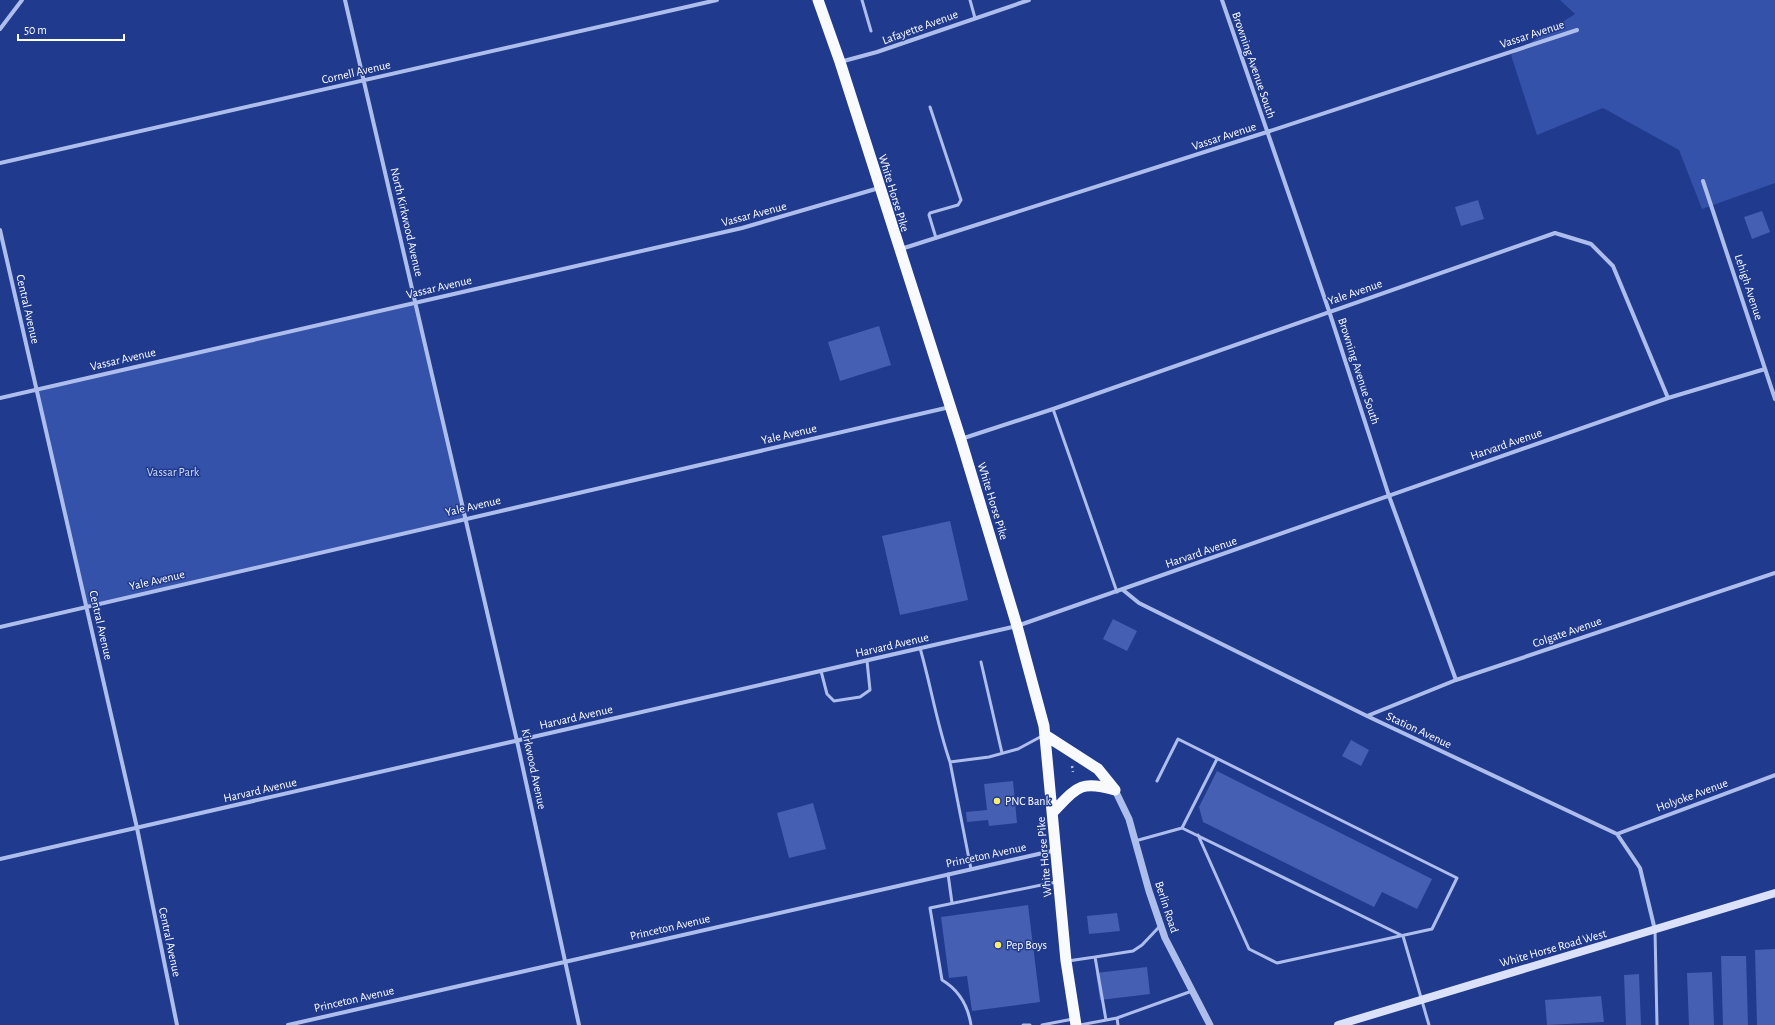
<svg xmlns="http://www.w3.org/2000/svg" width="1775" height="1025" font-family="'Alegreya Sans',sans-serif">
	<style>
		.green { fill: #3452aa }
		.building { fill: #4560b2 }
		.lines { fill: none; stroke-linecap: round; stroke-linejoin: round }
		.path { stroke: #aebeec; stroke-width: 2.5; stroke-dasharray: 2 3; stroke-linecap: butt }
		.service { stroke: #aebeec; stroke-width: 3 }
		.minor { stroke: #aebeec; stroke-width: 4 }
		.tertiary { stroke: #aebeec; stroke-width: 7 }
		.secondary { stroke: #dae1f9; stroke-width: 8 }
		.trunk { stroke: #f9fafe; stroke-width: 11 }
		.poi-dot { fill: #f9ec6f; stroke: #203a8d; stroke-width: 1.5 }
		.labels { text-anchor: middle; stroke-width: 3; stroke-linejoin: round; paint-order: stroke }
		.street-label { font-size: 12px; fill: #fff; stroke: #203a8d }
		.park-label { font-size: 12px; fill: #d3ddf9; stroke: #203a8d }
		.poi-label { font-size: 12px; fill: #fff; stroke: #203a8d; text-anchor: start }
	</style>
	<rect width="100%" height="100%" fill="#203a8d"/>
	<path class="green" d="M1560,0H1775V183L1702,209L1679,150L1603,108L1537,135L1511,55L1575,14Z
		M416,303L466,518L87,607L35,390Z"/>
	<path class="building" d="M1478,200L1484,219L1461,226L1455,207Z
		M1762,211L1770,232L1752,239L1744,217Z
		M879,326L891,365L840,381L828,342Z
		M950,521L968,600L900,615L882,536Z
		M1113,619L1137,631L1127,651L1103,639Z
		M1351,740L1369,750L1361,766L1342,756Z
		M1217,771L1432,879L1417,909L1382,892L1374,907L1203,822L1199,807Z
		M1013,781L1017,823L989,826L988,820L967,822L966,812L987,810L984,784Z
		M813,803L826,849L789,858L777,813Z
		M1028,905L1040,1002L972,1011L967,976L949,978L941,917Z
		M1117,913L1120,931L1089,934L1087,916Z
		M1775,949V1025H1757L1755,950Z
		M1721,956H1746L1748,1025H1723Z
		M1147,967L1150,994L1100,1000L1096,973Z
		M1712,972L1714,1025H1689L1687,973Z
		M1639,974L1641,1025H1626L1624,975Z
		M1601,996L1604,1022L1547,1025L1545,1000Z"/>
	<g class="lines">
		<path class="path" d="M1072,766L1073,772"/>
		<path class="service" d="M862,0L871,31
			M970,0L975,18
			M930,107L961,200L958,205L930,213L929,215L936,238
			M1053,409L1117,592
			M920,648C931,686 937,725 950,762L989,757L1018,749L1042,736
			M981,662L1002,753
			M821,671L827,694L834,701L860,697L870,690L867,661
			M950,762L971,869
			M1157,781L1178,739L1457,878L1432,929L1277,963L1249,949L1198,835
			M1182,828L1217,759
			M1135,841L1182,828L1403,936L1429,1025
			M948,874L952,903
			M1655,930L1657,1025
			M1095,957L1133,951L1142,945L1160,926
			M1068,961L1095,957L1106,1020
			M1117,1018L1192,991
			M971,1025C968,1006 959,990 942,980L930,908L1056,882
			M1023,1025H1030
			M1042,1025L1073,1019
			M1080,1025L1117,1018L1118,1025"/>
		<path class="minor" d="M345,0L517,741L579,1025
			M1222,0L1329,311L1389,496L1456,680
			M0,29L22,0
			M840,62L877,52L1029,0
			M0,163L717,0
			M1703,181L1775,399
			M0,230L137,828L177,1025
			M901,249L1267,132L1577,30
			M0,398L742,228L879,188
			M961,439L1053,409L1555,233L1591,244L1613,266L1668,398
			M1123,590L1139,603L1367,716L1617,834L1640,868L1655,930
			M0,627L950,407
			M1367,716L1456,680L1775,573
			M1617,834L1775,775
			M0,859L1017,626L1668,398L1765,369
			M288,1025L1056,850"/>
		<path class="tertiary" d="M1115,790L1129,819L1149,891L1165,938L1210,1025"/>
		<path class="secondary" d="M1338,1025L1775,893"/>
		<path class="trunk" d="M818,0L840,62L961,440L1017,626L1044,726L1066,961L1076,1025
			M1045,735L1098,769L1115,790
			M1053,812C1077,787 1080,780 1115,790"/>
	</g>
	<g class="poi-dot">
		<circle cx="997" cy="801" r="4"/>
		<circle cx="998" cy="945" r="4"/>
	</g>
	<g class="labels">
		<g class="street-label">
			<text transform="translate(920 27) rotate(-20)" y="4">Lafayette Avenue</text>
			<text transform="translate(1532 34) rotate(-18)" y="4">Vassar Avenue</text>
			<text transform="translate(1254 65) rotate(71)" y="4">Browning Avenue South</text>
			<text transform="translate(356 72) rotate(-13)" y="4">Cornell Avenue</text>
			<text transform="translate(1224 136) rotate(-18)" y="4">Vassar Avenue</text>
			<text transform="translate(894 193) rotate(73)" y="4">White Horse Pike</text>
			<text transform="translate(754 214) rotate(-15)" y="4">Vassar Avenue</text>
			<text transform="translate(407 222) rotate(77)" y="4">North Kirkwood Avenue</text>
			<text transform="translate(439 287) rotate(-13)" y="4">Vassar Avenue</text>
			<text transform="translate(1749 287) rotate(72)" y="4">Lehigh Avenue</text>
			<text transform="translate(1355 292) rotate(-19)" y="4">Yale Avenue</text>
			<text transform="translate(28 309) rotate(77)" y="4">Central Avenue</text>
			<text transform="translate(123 359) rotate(-13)" y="4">Vassar Avenue</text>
			<text transform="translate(1359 371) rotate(72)" y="4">Browning Avenue South</text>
			<text transform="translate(789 434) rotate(-13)" y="4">Yale Avenue</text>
			<text transform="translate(1506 444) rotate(-19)" y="4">Harvard Avenue</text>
			<text transform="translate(993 501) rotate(73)" y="4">White Horse Pike</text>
			<text transform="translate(473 506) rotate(-13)" y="4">Yale Avenue</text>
			<text transform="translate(1201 552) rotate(-19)" y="4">Harvard Avenue</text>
			<text transform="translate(157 580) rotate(-13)" y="4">Yale Avenue</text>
			<text transform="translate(101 625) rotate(77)" y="4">Central Avenue</text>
			<text transform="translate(1567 632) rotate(-19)" y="4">Colgate Avenue</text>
			<text transform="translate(892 645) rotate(-13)" y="4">Harvard Avenue</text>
			<text transform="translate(576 717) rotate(-13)" y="4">Harvard Avenue</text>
			<text transform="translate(1419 730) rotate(25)" y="4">Station Avenue</text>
			<text transform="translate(534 769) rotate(78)" y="4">Kirkwood Avenue</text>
			<text transform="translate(260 790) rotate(-13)" y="4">Harvard Avenue</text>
			<text transform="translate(1692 795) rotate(-20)" y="4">Holyoke Avenue</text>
			<text transform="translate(986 855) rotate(-12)" y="4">Princeton Avenue</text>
			<text transform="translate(1044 857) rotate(-95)" y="4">White Horse Pike</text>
			<text transform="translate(1167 907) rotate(72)" y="4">Berlin Road</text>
			<text transform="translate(670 927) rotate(-13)" y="4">Princeton Avenue</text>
			<text transform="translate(170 942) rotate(78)" y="4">Central Avenue</text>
			<text transform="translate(1553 948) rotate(-16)" y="4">White Horse Road West</text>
			<text transform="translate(354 999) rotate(-13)" y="4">Princeton Avenue</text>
		</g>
		<g class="park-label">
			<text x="173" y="476">Vassar Park</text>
		</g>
		<g class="poi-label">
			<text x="1005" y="805">PNC Bank</text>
			<text x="1006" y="949">Pep Boys</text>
		</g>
	</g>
	<path d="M18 34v6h106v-6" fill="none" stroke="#ffffff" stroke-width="2"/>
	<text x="24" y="34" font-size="12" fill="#ffffff" stroke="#203a8d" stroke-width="3" paint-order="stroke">50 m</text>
</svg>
